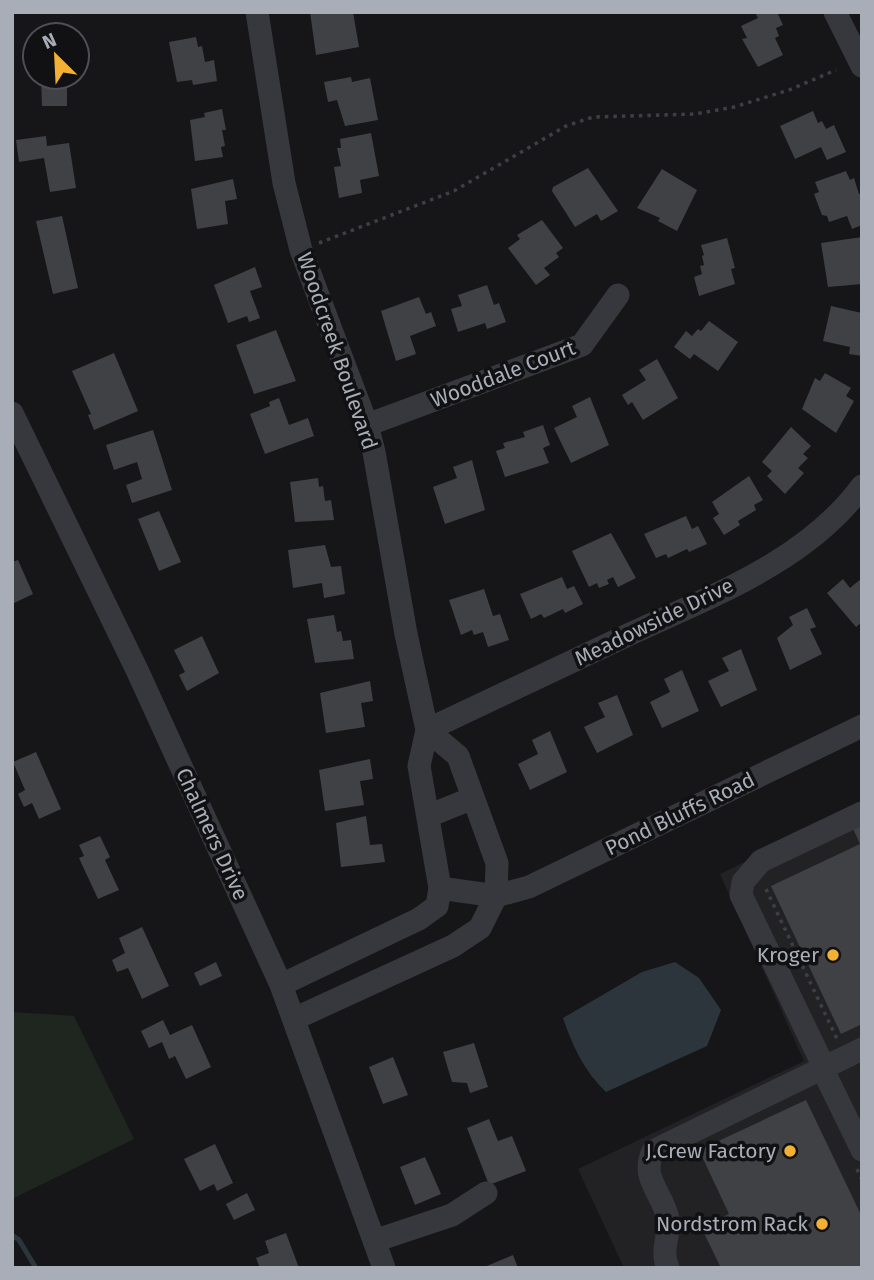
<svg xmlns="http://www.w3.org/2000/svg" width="874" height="1280" font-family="'Fira Sans',sans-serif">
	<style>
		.built { fill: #222225 }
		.green { fill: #1e261f }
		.water { fill: #2c353c }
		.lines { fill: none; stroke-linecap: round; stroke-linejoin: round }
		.stream { stroke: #2c353c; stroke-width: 5 }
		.building { fill: #404145 }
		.path { stroke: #3d3f44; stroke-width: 3.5; stroke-dasharray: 3.5 5; stroke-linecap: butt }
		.minor { stroke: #37383d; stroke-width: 23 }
		.poi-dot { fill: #f2b134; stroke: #111113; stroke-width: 2.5 }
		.labels { text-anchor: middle; stroke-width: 7; stroke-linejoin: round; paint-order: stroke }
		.street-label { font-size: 21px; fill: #a8adb8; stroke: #111113 }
		.poi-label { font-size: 21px; fill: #a8adb8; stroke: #111113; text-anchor: end }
	</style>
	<rect width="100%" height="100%" fill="#161618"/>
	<path class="built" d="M862,805V1268H624L578,1169L804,1061L720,874Z"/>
	<path class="green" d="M12,1012L74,1016L134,1139L12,1199Z"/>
	<path class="water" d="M675,962L699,978L721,1010L707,1046L606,1092C584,1071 573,1047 563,1018L642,972Z"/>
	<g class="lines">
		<path class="stream" d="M12,1235L19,1240L36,1268"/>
	</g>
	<path class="building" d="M310,12H353L359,47L316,55Z
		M755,12H777L783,25L776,28L779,36L775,38L783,55L758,67L742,39L747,38L741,26L758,18Z
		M196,37L198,47L202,46L205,62L214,60L217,81L193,85L192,80L177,82L169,42Z
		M41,77H67V106H42Z
		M351,77L352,82L370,78L378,120L345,126L337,100L328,102L324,82Z
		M222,109L226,130H222L225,146L221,147L223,157L195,161L190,120L205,117L204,113Z
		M813,111L818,123L822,121L826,129L834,125L846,152L827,160L821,147L795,159L780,126Z
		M371,133L379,176L360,180L362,193L339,198L334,167L341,166L337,148H341L340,139Z
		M46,136L47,146L69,143L76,188L50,192L44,158L19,162L16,140Z
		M588,168L618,211L601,221L597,214L575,227L552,191L553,187Z
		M662,169L697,190L677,231L658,221L660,218L637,208Z
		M846,171L850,180L854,178L859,194L862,193V225L852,229L847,216L829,222L827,216L822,215L814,194L819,192L815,182Z
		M233,179L237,199L225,201L228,224L197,229L191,189Z
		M62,216L78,288L53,294L36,221Z
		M542,220L563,248L556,253L559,257L544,268L550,275L536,285L508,248L520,239L517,235Z
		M862,237V284L828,287L821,243Z
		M727,238L735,268L731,269L735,284L699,296L694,277L702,274L700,266L704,265L702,256L704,255L701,245Z
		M255,267L262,287L250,291L260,318L249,322L247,316L228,323L214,285Z
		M487,285L494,305L499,303L506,322L487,329L485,323L458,332L451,309L462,306L458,295Z
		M419,297L426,314L431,312L436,326L410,336L416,354L396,361L381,311Z
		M831,306L862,313V356L849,354L850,347L823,341Z
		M709,321L738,342L718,371L694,354L690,359L674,347L686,331L692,336L698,329L701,331Z
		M276,330L296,381L254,394L236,345Z
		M114,353L138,411L94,430L88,415L91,414L72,371Z
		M657,359L678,398L643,420L632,402L628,405L622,395L646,380L639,370Z
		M825,373L851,388L846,396L854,401L836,433L802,409L815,378L820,381Z
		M590,397L609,445L571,463L554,428L577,417L572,406Z
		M279,398L289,425L308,418L314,436L265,454L250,414L270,406L269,402Z
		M543,425L550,445L543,448L549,463L505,477L496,451L505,448L503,443L525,437L523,432Z
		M791,427L811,446L803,454L808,458L798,468L804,473L785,494L767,476L772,471L762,462Z
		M153,430L172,490L132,503L126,485L142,479L137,462L114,470L106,445Z
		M472,460L485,510L445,524L433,487L457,478L453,467Z
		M749,476L763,500L754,505L756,510L738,521L740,525L724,535L713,518L719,514L712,502Z
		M318,478L319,487L323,486L325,501L331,500L334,520L295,522L290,482Z
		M159,511L181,562L159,571L138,519Z
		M686,516L692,529L698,526L707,544L689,552L687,549L668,558L666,554L656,558L644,534Z
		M611,533L636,578L618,587L613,577L607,580L609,584L599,588L597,583L589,587L572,551Z
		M325,545L331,567L341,566L345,594L324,598L322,583L293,588L288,550Z
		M18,560L33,594L12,604V562Z
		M562,577L567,589L574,586L583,604L565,613L563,609L544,618L541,614L531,619L520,594Z
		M862,578V622L856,627L827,593L843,579L850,588Z
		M484,589L493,616L500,614L509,640L488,647L483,632L474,635L472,630L461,635L449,600Z
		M807,608L816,627L810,629L822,654L790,670L777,638L793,625L789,617Z
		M334,615L337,632L341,631L343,641L351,640L354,659L315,663L307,619Z
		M202,636L219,673L187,691L179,675L185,672L174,650Z
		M741,649L757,690L721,707L708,681L729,671L722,658Z
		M682,670L699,711L662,728L650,702L670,692L664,679Z
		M370,681L373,701L361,703L365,727L326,733L320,693Z
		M617,695L633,735L597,753L584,727L605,717L598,703Z
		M550,731L567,772L530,790L518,764L538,754L532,740Z
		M36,752L61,809L39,819L32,803L24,807L18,794L25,790L13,762Z
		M370,759L373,779L360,781L364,805L325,811L319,770Z
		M366,816L370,845L382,844L385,862L341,867L336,823Z
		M862,819V1024L841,1034L771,886L860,844L851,824Z
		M100,836L110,857L105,860L119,890L98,899L79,858L84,856L79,845Z
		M142,927L169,986L142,999L128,968L117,972L112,960L125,953L119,938Z
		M216,962L222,976L200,986L194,973Z
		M163,1020L170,1035L192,1025L211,1067L186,1079L175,1056L169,1059L162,1042L149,1048L141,1031Z
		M474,1043L488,1087L470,1093L467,1083L452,1082L443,1052Z
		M393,1057L408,1095L383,1104L369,1067Z
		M806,1100L862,1217V1268H721L701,1227L729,1214L699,1150Z
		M489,1119L498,1141L512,1136L526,1171L489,1185L467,1128Z
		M215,1144L233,1183L217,1191L214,1184L200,1191L184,1159Z
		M425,1157L441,1194L415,1205L400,1167Z
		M247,1193L255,1210L234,1220L226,1204Z
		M286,1233L299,1268H260L256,1258L269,1253L265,1241Z
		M513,1255L518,1268H482Z"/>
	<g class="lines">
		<path class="path" d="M319,243L454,191L566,126L593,117L695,114L734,107L789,90L836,70
			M766,889L837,1039
			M857,1169L862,1180"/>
		<path class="minor" d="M257,12L284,183L301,250L367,425L374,452L406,634L427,730L419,766L440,888L437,906L419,919L281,985
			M835,12L862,66
			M12,413L137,670L281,985L384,1268
			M367,425L582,345L618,295
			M427,730C495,698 563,666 630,634C712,596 807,561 862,486
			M428,816L473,798
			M440,888L496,896L529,887L862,726
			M294,1019L453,946L480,928L496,896L497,863L458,756L427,730
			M824,1067L741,895L743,882L761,861L862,813
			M822,1068L862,1150
			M374,1241L452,1215L486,1193
			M668,1268C660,1250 670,1237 668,1219C663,1193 640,1179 653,1151L862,1049"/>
	</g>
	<g class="poi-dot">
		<circle cx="833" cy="955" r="7"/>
		<circle cx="790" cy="1151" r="7"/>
		<circle cx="822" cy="1224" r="7"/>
	</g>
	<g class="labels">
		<g class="street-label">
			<text transform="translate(337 351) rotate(71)" y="7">Woodcreek Boulevard</text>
			<text transform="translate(503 374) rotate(-21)" y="7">Wooddale Court</text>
			<text transform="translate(654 622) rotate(-26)" y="7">Meadowside Drive</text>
			<text transform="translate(680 814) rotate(-26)" y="7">Pond Bluffs Road</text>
			<text transform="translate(212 834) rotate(65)" y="7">Chalmers Drive</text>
		</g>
		<g class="poi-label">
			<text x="819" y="962">Kroger</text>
			<text x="776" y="1158">J.Crew Factory</text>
			<text x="808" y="1231">Nordstrom Rack</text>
		</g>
	</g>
	<rect width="874" height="1280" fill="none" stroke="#a8adb8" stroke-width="28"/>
	<g transform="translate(56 56) rotate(336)"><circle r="33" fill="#111113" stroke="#4d4f55" stroke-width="2"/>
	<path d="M0-5L12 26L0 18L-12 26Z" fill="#f2b134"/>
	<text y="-10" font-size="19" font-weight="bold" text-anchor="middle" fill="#a8adb8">N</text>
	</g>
</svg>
